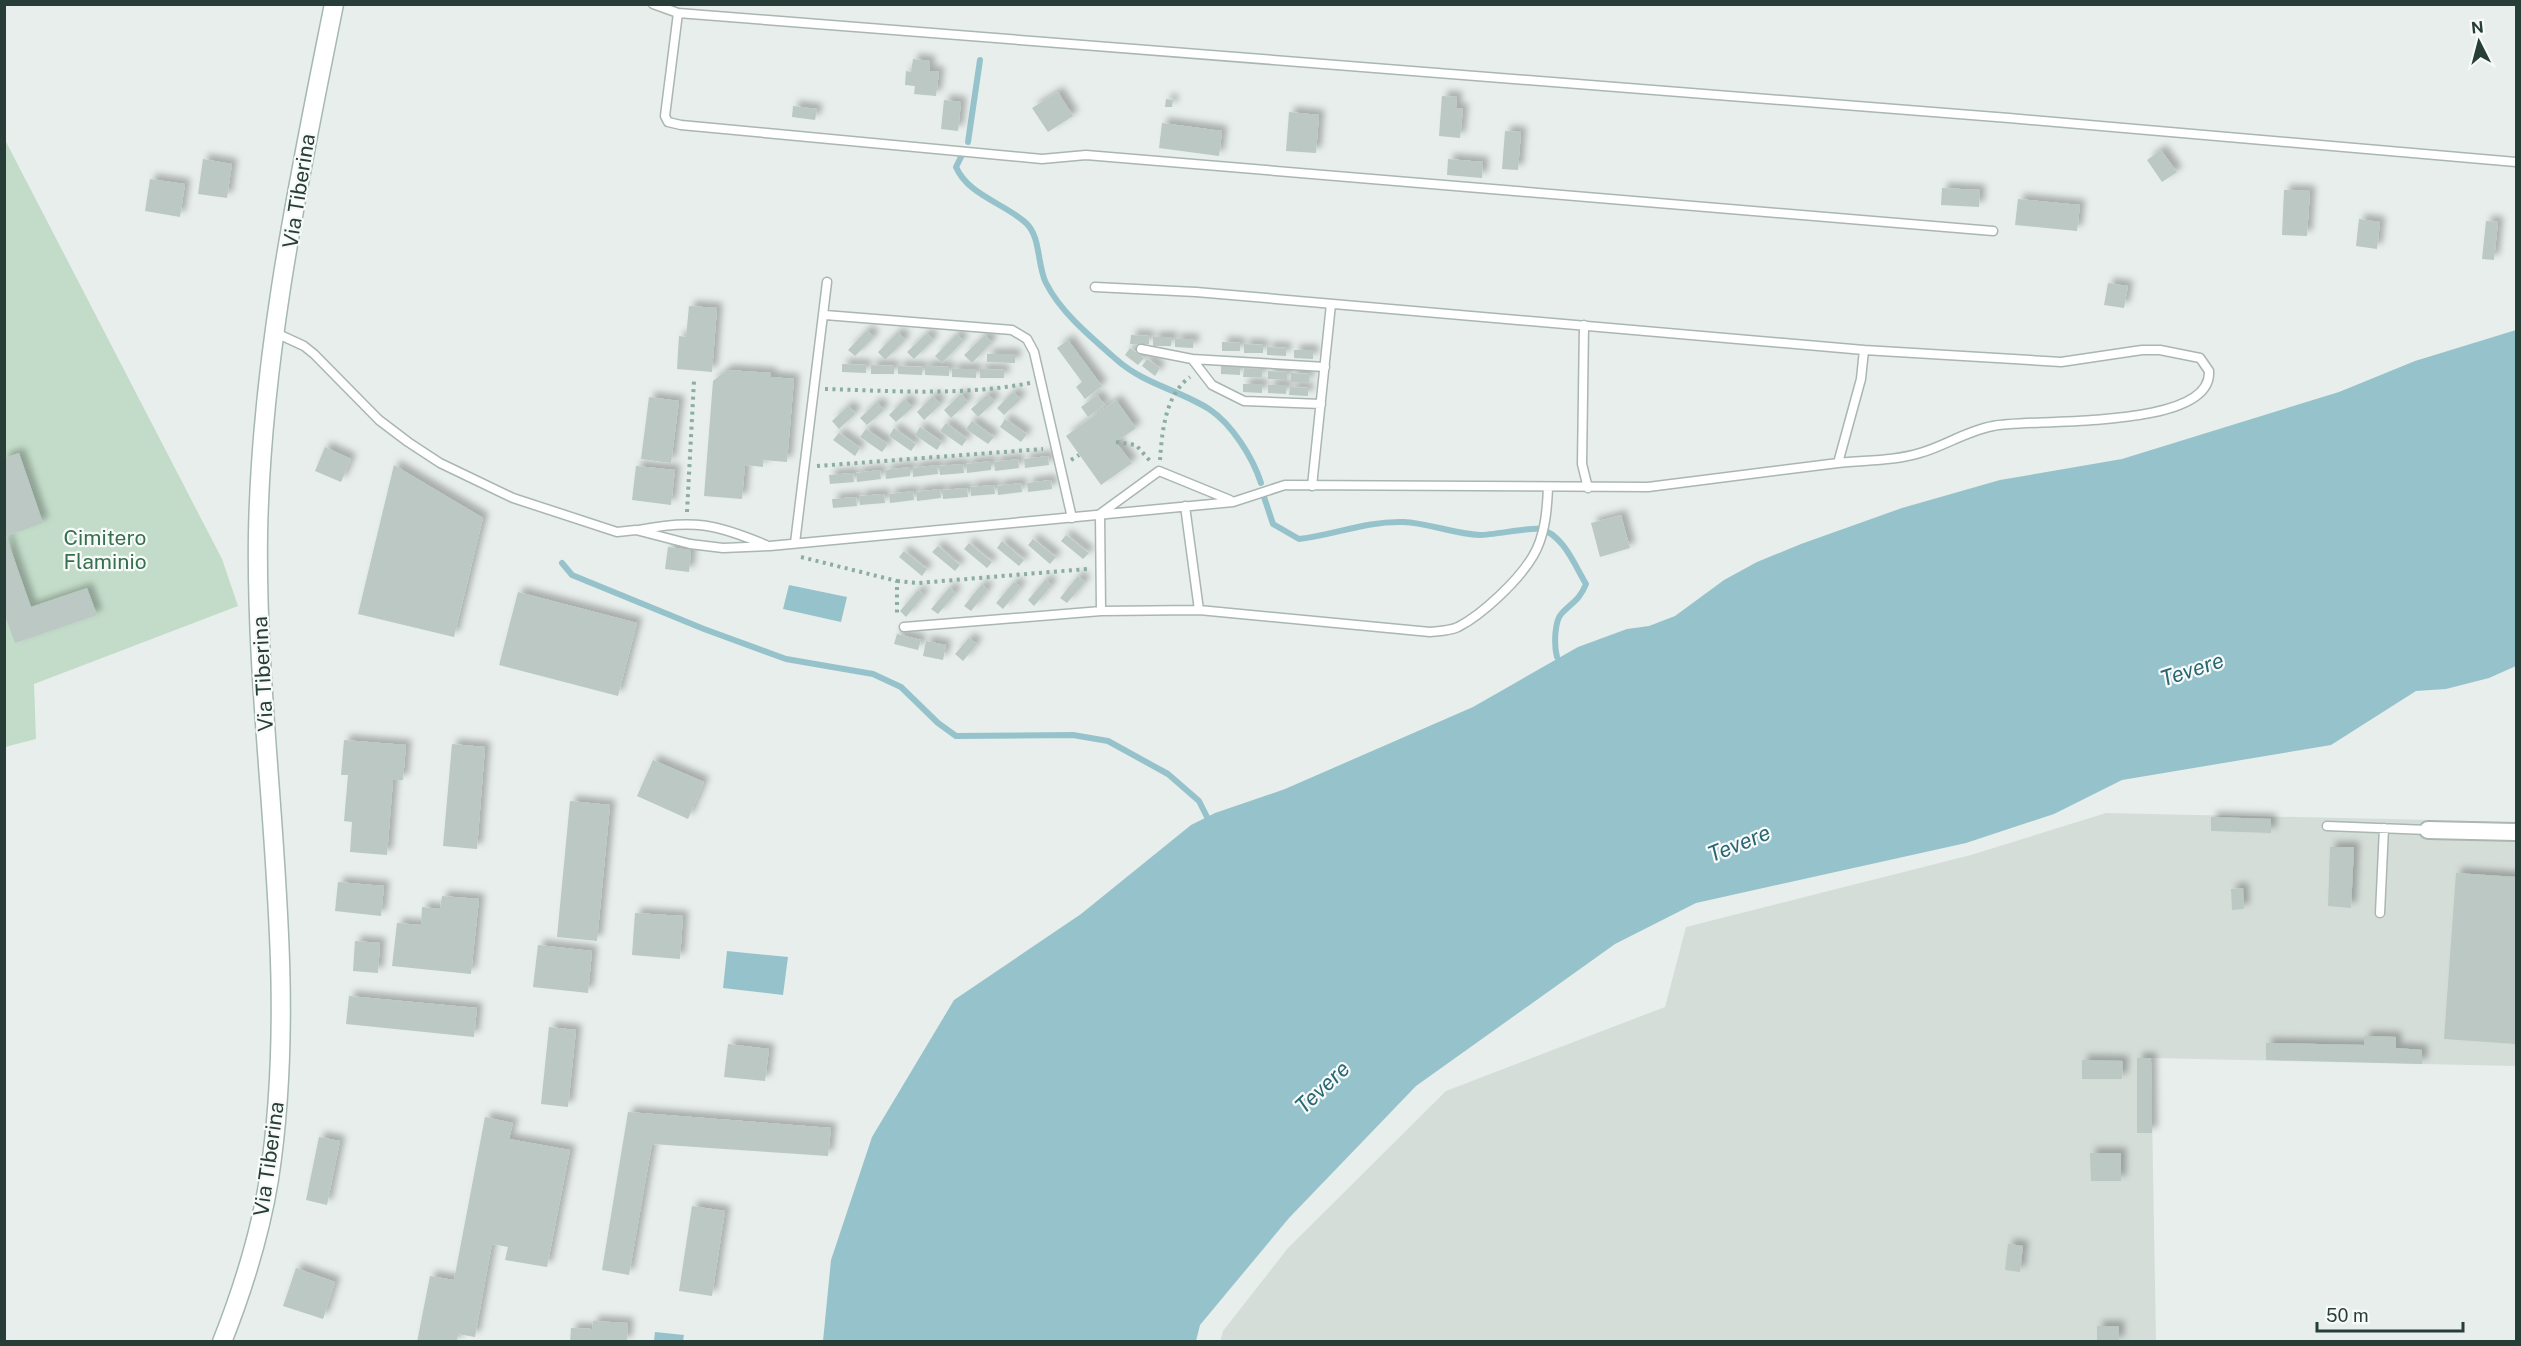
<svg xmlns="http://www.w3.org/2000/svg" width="2521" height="1346" font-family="'Public Sans',sans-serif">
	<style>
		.built { fill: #d5ddd9 }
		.green { fill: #c3dcc9 }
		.water { fill: #96c3cb }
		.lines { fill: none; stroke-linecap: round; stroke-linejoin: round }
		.stream { stroke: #96c3cb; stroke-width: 6 }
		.building { fill: #bcc8c3; filter: url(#shadow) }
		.service-casing { stroke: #aab6b2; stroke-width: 11 }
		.minor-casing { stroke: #aab6b2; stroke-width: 20 }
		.secondary-casing { stroke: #a6b8b2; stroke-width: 21 }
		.path { stroke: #8bada2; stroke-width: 4; stroke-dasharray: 3 4.5; stroke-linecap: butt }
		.service { stroke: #fff; stroke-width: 8 }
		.minor { stroke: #fff; stroke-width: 16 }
		.secondary { stroke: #fff; stroke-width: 18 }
		.labels { text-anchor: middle; stroke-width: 4.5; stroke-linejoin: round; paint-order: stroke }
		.street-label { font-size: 21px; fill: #273e38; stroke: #f7faf9 }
		.park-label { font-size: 21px; fill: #36704c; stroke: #f7faf9 }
		.water-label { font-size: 22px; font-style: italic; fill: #286773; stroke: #f7faf9 }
	</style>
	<defs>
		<filter id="shadow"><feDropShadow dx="5.5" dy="-5.5" stdDeviation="3" flood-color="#0004"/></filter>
	</defs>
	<rect width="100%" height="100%" fill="#e7eeeb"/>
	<path class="built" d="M2106,813L2433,820L2434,838L2516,840V1066L2151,1058L2156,1341L1220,1342L1223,1331L1288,1248L1446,1091L1665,1007L1686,927L1971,855Z"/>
	<path class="green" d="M4,138L222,559L238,606L34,684L36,739L5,747Z"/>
	<path class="water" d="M2516,330V666L2489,678L2446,689L2416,691L2331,745L2122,780L2054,814L1966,843L1696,903L1615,944L1416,1086L1289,1218L1200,1325L1196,1341H823L831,1260L872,1137L954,1000L1081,914L1191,825L1215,813L1285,789L1473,707L1578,647L1627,629L1649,626L1675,616L1724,580L1757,562L1801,544L1902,508L2000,480L2122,459L2339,392L2415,361Z
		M789,585L847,597L841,622L783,609Z
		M727,951L788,957L783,995L723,988Z
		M655,1332L684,1335L683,1341H654Z"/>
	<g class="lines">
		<path class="stream" d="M968,142L980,60
			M962,155L956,167C968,195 1004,203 1026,223C1041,237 1037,265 1046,283C1061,313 1092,338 1117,360C1144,384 1179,390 1209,409C1232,424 1253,458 1261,483
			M1264,497L1273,524L1299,539C1335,535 1365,521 1403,522C1429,523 1454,534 1480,535C1493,535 1533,527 1540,529C1563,534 1575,566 1586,584C1580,599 1573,602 1562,613C1554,621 1554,646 1557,657
			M562,563L572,575L704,629L786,659L873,674L901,687L938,723L956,736L1073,735L1108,741L1168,774L1199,801L1207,817"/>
	</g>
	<path class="building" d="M913,59L930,61L929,71L939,72L936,96L914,94L915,86L905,85L906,71L911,72Z
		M1058,92L1073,116L1048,132L1032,108Z
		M1442,96L1457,97L1456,108L1463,109L1460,138L1439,136Z
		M1166,99L1173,100L1172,107H1165Z
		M944,100L961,102L958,131L941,129Z
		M793,106L817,109L815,120L792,117Z
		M1289,112L1319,115L1316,153L1286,151Z
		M1162,123L1222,131L1219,156L1159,148Z
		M1505,131L1521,132L1518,170L1502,169Z
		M2161,150L2177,172L2162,182L2147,160Z
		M203,159L232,164L227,198L198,194Z
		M1448,159L1483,162L1482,178L1447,175Z
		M150,179L185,184L180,217L145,211Z
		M1942,188L1980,190L1979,207L1941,205Z
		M2284,190L2310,191L2307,236L2282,235Z
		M2018,199L2080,205L2077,231L2015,225Z
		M2359,219L2380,222L2377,249L2356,246Z
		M2486,221L2498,222L2494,260L2482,259Z
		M2108,283L2128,286L2124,308L2104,305Z
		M689,306L717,308L712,372L677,369L679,336L686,337Z
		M867,330L874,337L855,356L848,350Z
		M898,332L905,340L885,360L878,352Z
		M927,333L933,340L914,359L907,352Z
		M957,334L963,341L942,363L935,356Z
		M985,335L992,342L972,363L964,355Z
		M1131,335L1149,336V344H1130Z
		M1153,337H1172L1171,346H1153Z
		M1175,339H1194L1193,348L1175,347Z
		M1068,340L1102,386L1085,399L1076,387L1082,382L1057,348Z
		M1222,342L1240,343V351H1222Z
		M1244,344L1263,345V353H1244Z
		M1267,347L1286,348V356L1267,355Z
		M1130,348L1144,358L1138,365L1125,355Z
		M1294,350H1313V359L1294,358Z
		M987,354H1015V363L987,362Z
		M1147,359L1160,368L1155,376L1142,366Z
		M842,364L866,365V373L842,372Z
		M871,365L894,366V374H871Z
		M1221,365L1240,366V375L1221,374Z
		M898,366L923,367L922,375L898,374Z
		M925,366L949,367V376L925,375Z
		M1244,368L1262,369V377H1243Z
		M952,369H976V378L952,377Z
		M980,369L1004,370V378H980Z
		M727,370L771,373V377L794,379L787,462L763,460V467L745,465L742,499L704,496L713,381Z
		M1268,371L1287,372V380L1268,379Z
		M1291,373L1309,374V382H1291Z
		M1243,384H1262V393L1243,392Z
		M1268,385H1286V394L1268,393Z
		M1290,387L1308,388V396L1289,395Z
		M1013,392L1021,399L1004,415L997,408Z
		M961,394L968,402L951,418L944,410Z
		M988,394L995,401L978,417L971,409Z
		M1097,395L1105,405L1088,417L1081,407Z
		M933,396L941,404L924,420L917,412Z
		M649,397L679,401L671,463L641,459Z
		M905,399L913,407L896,422L889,415Z
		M1116,400L1136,428L1116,442L1132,463L1101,485L1066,436Z
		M877,402L884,410L867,425L860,418Z
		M848,406L856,413L839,429L832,421Z
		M1005,419L1027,434L1021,442L1000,427Z
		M972,421L994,437L988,444L966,429Z
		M946,423L967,439L962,446L940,431Z
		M920,427L942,442L937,450L915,435Z
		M894,428L916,444L911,451L889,436Z
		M866,429L888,444L882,452L860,437Z
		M839,433L860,448L855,456L833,440Z
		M325,447L351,459L341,482L315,471Z
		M19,453L43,523L6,536L31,607L87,588L97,615L15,643L4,613V458Z
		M1048,456L1049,465L1025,468L1024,459Z
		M1018,459L1019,468L995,471L994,462Z
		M991,461V470L967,473L966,464Z
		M963,464L964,473L940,475L939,466Z
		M394,465L483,518L454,637L358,614Z
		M937,465L938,474L913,477V468Z
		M636,466L675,470L671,505L632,500Z
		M910,467V476L886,479L885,470Z
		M880,470L881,479L857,482L856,473Z
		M853,473L854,482L830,484L829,475Z
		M1051,480L1052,489L1028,492L1027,483Z
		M1021,483L1022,492L998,495L997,486Z
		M994,485L995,494L971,496L970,487Z
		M967,488L968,497L943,499L942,490Z
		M940,489L941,498L917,501L916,492Z
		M913,491L914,500L890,503L889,494Z
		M884,494L885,503L860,505L859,496Z
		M856,497L857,506L833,508L832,499Z
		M1621,515L1630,548L1600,557L1591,523Z
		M1066,535L1089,553L1083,559L1061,541Z
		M1033,539L1056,557L1050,564L1028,545Z
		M1002,541L1024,560L1019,566L997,548Z
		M969,543L992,562L987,568L964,549Z
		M938,546L960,565L955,571L932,552Z
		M668,547L691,550L689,572L665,569Z
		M904,551L927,569L922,576L899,557Z
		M1078,576L1085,582L1067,603L1060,598Z
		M1046,579L1052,585L1034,606L1028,600Z
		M1014,582L1021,587L1003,609L996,603Z
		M982,584L988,590L971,611L964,606Z
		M950,587L956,593L938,614L931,609Z
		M918,590L924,595L906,617L900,611Z
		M518,592L637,623L618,696L499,665Z
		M897,634L921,640L918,650L894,644Z
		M969,638L977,644L963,661L955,654Z
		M926,641L946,645L943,660L923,656Z
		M344,740L406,745L403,780H393L387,855L350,852L352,822L344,821L348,775H341Z
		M452,744L485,747L477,849L443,846Z
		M653,760L704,782L688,819L637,796Z
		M570,801L610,805L597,941L557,937Z
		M2211,817L2271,819V833L2211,831Z
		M2330,847H2354L2351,908L2328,906Z
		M2456,873L2516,877V1044L2444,1039Z
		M338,882L384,886L381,916L335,911Z
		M2243,888L2244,909L2232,910L2231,889Z
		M442,896L479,899L471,974L392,966L397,923L421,925L422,907L440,909Z
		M635,913L683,916L680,959L632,955Z
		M355,941L380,943L378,973L353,971Z
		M538,945L592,951L588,993L533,987Z
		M349,996L477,1008L474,1037L346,1024Z
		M549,1027L576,1030L568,1107L541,1104Z
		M2364,1036L2396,1037V1048L2422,1050V1064L2266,1060V1043L2364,1045Z
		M728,1044L769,1049L765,1081L724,1077Z
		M2137,1058H2151L2152,1133H2137Z
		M2082,1060L2123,1061L2122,1079H2082Z
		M628,1112L831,1128L828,1156L652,1144L629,1275L602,1270Z
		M485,1117L513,1123L509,1139L570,1150L547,1267L505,1260L508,1247L492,1244L475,1337L458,1334L457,1342H417L430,1276L454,1280Z
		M319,1137L340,1141L327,1205L306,1200Z
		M2090,1153H2121V1181H2091Z
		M692,1206L725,1211L712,1296L679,1291Z
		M2008,1244L2023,1246L2020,1272L2005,1270Z
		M296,1268L335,1282L323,1319L283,1306Z
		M593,1321L628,1323L627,1342H570L571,1328L592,1329Z
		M2097,1326H2119V1342H2097Z"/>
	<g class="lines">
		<g class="service-casing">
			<path id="service" d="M653,4L678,13L665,116L668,122L681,125L1042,159L1086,155L1993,231
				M678,13L2009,118L2516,162
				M1095,287L1196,292L1864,350L2061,362L2142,350H2160L2200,358L2209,371C2213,431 2031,418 1993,426C1966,431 1945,446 1920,453C1894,461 1865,460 1838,463
				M825,315L1012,330L1027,339L1034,352L1072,518
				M1584,325L1582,464L1588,488
				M276,333L304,346L314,354L379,420L408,442L440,463L513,498L617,532L636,530L690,544L723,548L770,546L1233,502L1285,485L1648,487L1838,463L1861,379L1864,350
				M1141,349L1192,359L1212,385L1244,401L1321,404
				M1192,359L1325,367
				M1312,486L1331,304
				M1185,506L1199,610
				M639,530C693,519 716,524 766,545
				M795,543L827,282
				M1101,611L1100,514L1159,471L1230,500
				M904,627L1101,611L1199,610L1430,632C1440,631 1449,631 1458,627C1482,615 1519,580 1533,556C1545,536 1547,511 1548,488
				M2327,826L2428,830
				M2380,913L2384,828"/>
		</g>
		<g class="minor-casing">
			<path id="minor" d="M2428,830L2516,832"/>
		</g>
		<g class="secondary-casing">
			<path id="secondary" d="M222,1342C243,1289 260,1234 269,1179C302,965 255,749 258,535C261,357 299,179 334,4"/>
		</g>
		<path class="path" d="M825,389C893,391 963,396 1030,383
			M1116,442L1136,445L1151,462
			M1071,460L1079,455
			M1160,460C1162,432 1165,395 1190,377
			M817,466L1043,449
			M687,512L694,381
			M801,557L897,581V616
			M897,581L918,583L1087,569"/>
		<use href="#service" class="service"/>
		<use href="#minor" class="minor"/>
		<use href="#secondary" class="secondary"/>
	</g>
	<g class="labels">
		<g class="street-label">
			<text transform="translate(299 191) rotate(-81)" y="7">Via Tiberina</text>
			<text transform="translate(263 674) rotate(-93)" y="7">Via Tiberina</text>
			<text transform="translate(269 1159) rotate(-82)" y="7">Via Tiberina</text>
		</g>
		<g class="park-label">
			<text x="105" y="545">Cimitero<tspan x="105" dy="24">Flaminio</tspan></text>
		</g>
		<g class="water-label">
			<text transform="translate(2192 669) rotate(-18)" y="8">Tevere</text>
			<text transform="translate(1739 843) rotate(-22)" y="8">Tevere</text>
			<text transform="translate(1322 1087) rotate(-43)" y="8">Tevere</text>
		</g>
	</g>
	<rect width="2521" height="1346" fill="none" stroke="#273e38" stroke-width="12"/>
	<g transform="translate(2479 42) rotate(354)" stroke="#f7faf9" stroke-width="4.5" paint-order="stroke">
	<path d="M0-4.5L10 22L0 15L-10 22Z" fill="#273e38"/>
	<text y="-9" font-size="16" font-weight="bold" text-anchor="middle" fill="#273e38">N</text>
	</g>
	<path d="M2317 1322v9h146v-9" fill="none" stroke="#273e38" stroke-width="3"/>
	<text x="2326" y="1322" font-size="18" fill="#273e38" stroke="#f7faf9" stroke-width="4.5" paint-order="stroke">50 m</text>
</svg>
